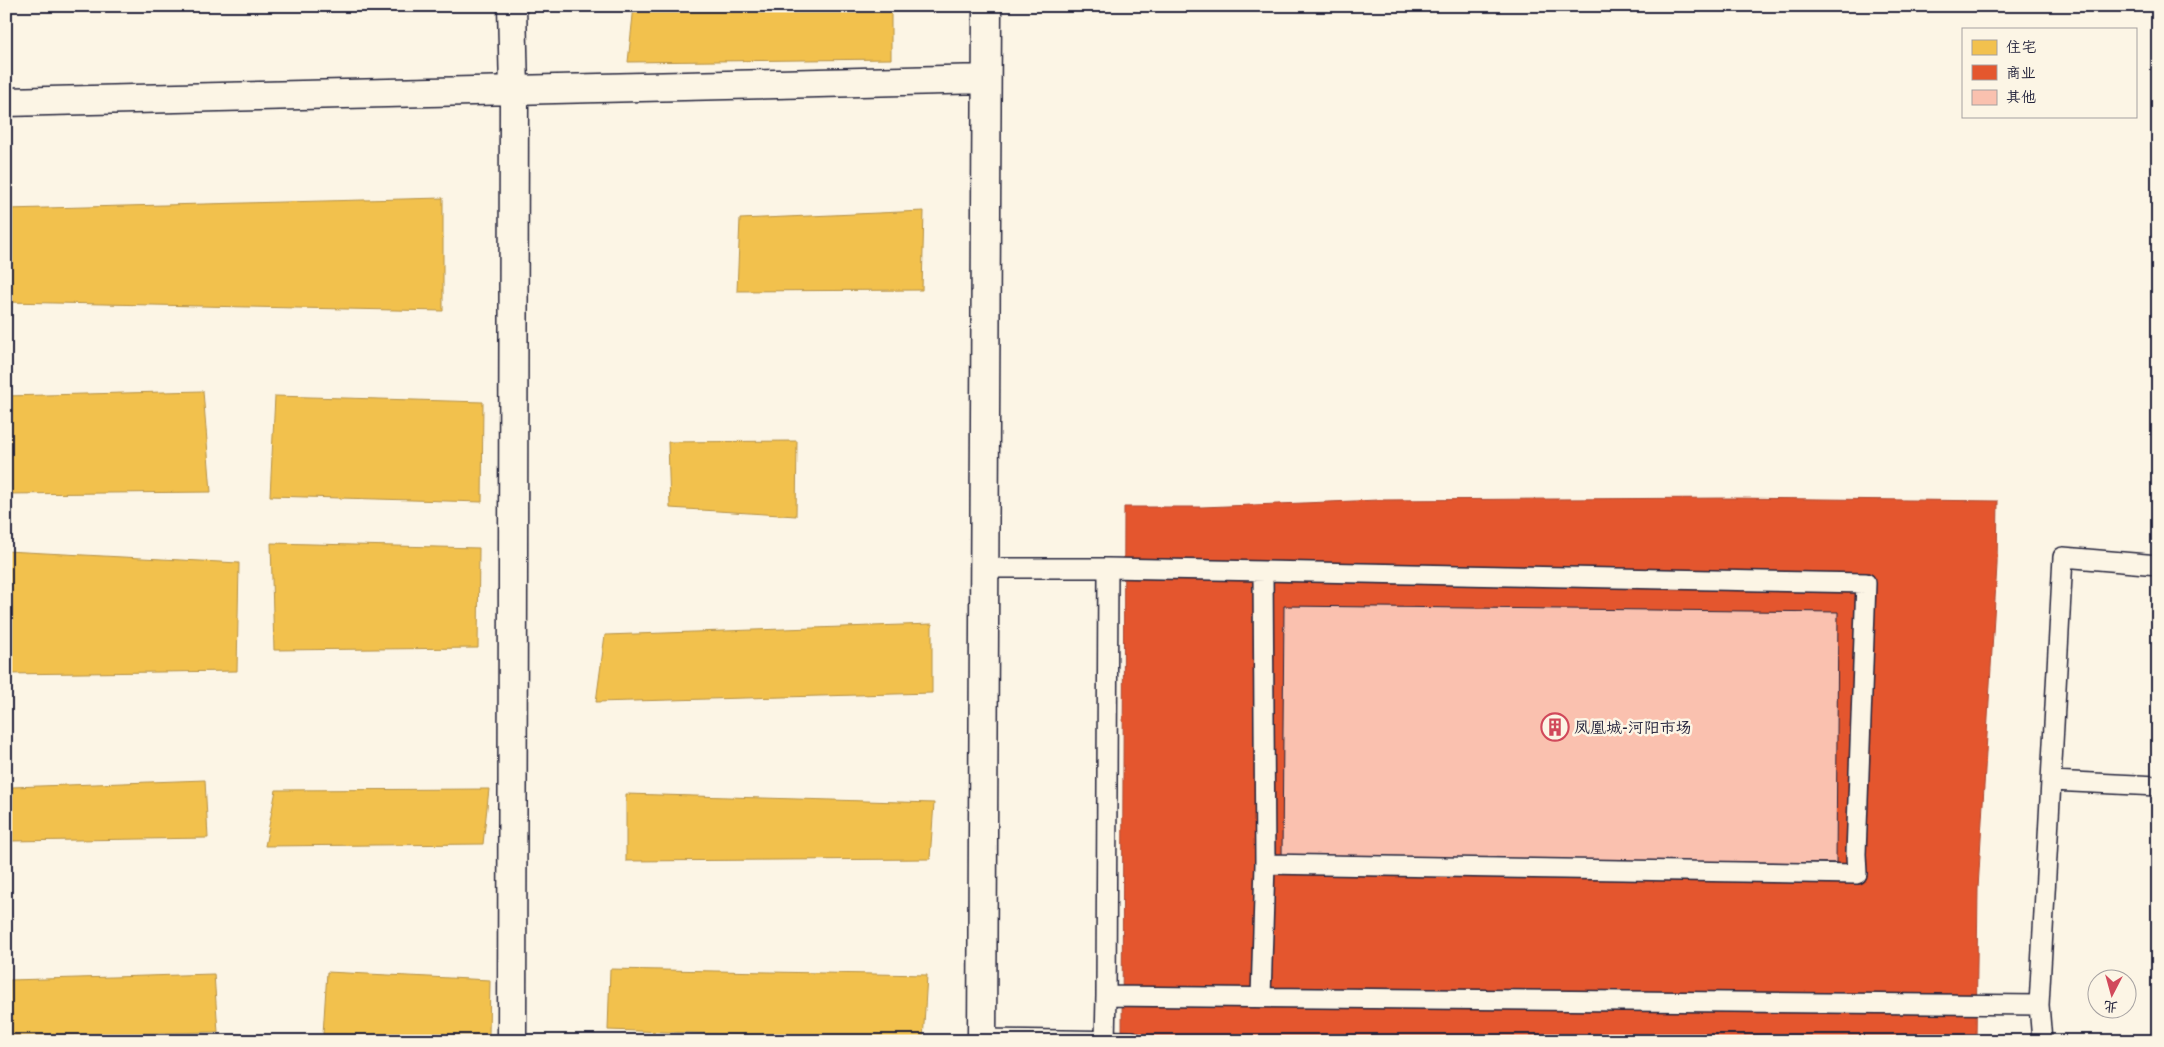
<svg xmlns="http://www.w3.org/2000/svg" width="2164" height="1047" font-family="'Balsamiq Sans','LXGW WenKai TC',sans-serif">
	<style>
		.homes { fill: #f2c14e; stroke: #b49148 }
		.shops { fill: #e4572e; stroke: #aa4732 }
		.building { fill: #fac1af; stroke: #22223b }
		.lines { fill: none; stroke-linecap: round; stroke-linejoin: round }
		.service-casing { stroke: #22223b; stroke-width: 22 }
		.minor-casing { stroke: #22223b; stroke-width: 31 }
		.service { stroke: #fcf5e5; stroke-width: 19 }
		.minor { stroke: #fcf5e5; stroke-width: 28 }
		.labels { text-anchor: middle; stroke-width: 5; stroke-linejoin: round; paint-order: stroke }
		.poi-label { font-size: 16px; fill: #22223b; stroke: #fcf5e5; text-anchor: start }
	</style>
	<rect width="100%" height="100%" fill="#fcf5e5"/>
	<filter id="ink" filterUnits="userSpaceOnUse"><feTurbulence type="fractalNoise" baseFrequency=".02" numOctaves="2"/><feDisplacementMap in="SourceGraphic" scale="10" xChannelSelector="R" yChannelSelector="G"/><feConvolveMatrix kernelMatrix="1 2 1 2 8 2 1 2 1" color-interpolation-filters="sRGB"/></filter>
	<g filter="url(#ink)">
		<path class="homes" d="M634,6H891V59L628,62Z
			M443,198V311L6,302V209Z
			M924,211L922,290L737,291L740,219Z
			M203,391L211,492L6,494V396Z
			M275,396L483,402L482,502L270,496Z
			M797,441L796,516L670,508L668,442Z
			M271,543L479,548L478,648L274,650Z
			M6,551L239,563L237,671L6,674Z
			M932,624V693L596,702L605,635Z
			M205,780L208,838L11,841L12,787Z
			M489,789L483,844L265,846L276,790Z
			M626,794L934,803L930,859L626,861Z
			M610,969L927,975L923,1041L608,1030Z
			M327,972L490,980L489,1035L323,1034Z
			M214,974L218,1032L7,1036L10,980Z"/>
		<path class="shops" d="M1731,498L1998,501L1997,565L1978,889L1976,1041H1122L1124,507H1202L1379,500Z"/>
		<path class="building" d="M1284,606L1838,612L1836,863L1282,857Z"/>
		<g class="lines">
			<g class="service-casing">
				<path id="service" d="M984,568H1108L1106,996
					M1108,568L1866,583L1856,854L1857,874L1265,864L1261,997
					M1263,571L1265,864
					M2051,781L2158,786
					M982,1039L1132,1041
					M1105,1041L1106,996L2039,1005
					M2042,1041L2039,1005L2063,557L2158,565"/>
			</g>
			<g class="minor-casing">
				<path id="minor" d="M6,102L986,79
					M512,1041L514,91L512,6
					M982,1041L987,6"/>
			</g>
			<use href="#service" class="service"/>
			<use href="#minor" class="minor"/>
		</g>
	</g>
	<defs>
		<g id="building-ring" transform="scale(1.4375)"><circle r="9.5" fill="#fcf5e5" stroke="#d1495b" stroke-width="1.5"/><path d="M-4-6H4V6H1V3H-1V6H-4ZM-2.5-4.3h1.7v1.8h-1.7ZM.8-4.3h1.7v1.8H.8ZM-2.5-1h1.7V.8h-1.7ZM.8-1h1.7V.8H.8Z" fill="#d1495b"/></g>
	</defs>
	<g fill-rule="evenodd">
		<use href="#building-ring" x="1555" y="727"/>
	</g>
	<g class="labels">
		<g class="poi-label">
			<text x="1574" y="733">凤凰城-河阳市场</text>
		</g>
	</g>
	<rect width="2164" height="1047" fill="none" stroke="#fcf5e5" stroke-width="25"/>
	<rect x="12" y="12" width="2139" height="1022" fill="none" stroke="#22223b" stroke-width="2" filter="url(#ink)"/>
	<rect x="1962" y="28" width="175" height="90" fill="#fcf5e5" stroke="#a5a1a1"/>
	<rect x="1972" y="40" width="25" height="15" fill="#f2c14e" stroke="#a5a1a1"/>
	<text x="2006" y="52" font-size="15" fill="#22223b">住宅</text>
	<rect x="1972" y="65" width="25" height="15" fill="#e4572e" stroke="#a5a1a1"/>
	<text x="2006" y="78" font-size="15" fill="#22223b">商业</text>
	<rect x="1972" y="90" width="25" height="15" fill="#fac1af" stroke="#a5a1a1"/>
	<text x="2006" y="102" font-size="15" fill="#22223b">其他</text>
	<g transform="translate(2112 994) rotate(186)"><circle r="24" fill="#fcf5e5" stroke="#a5a1a1"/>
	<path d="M0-4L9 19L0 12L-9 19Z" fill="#d1495b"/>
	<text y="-8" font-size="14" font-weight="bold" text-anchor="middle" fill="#22223b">北</text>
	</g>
</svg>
